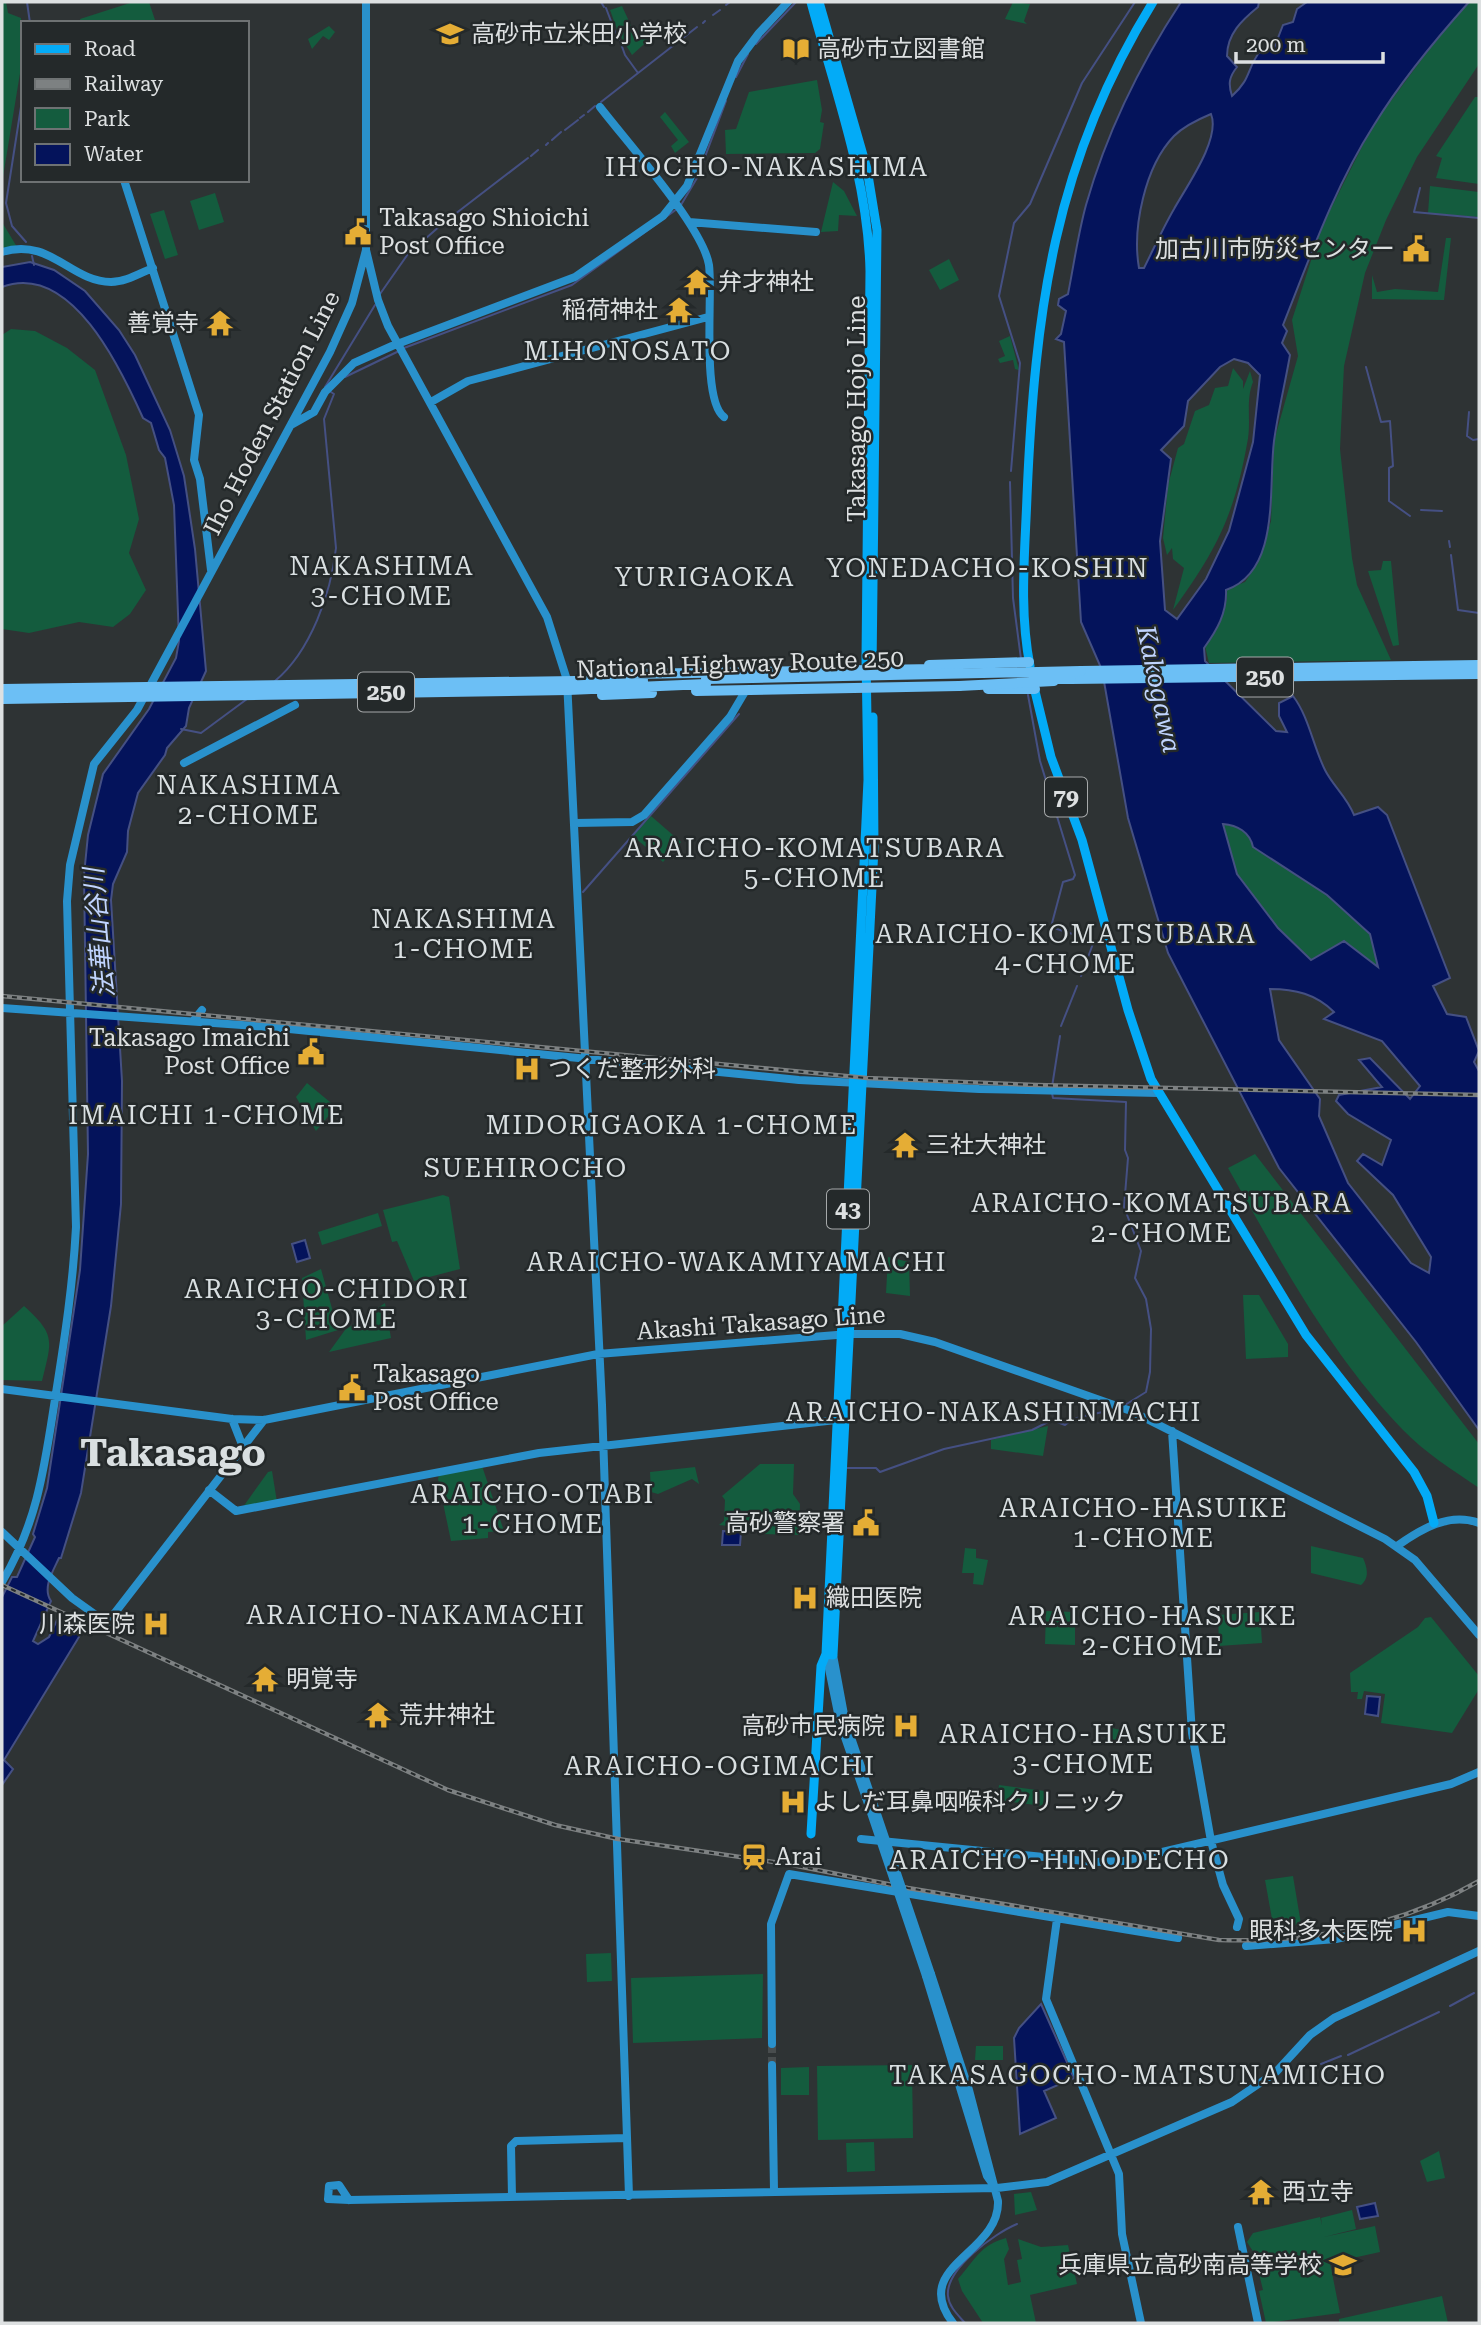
<svg xmlns="http://www.w3.org/2000/svg" width="1481" height="2325" font-family="'Roboto Serif','Noto Sans JP',serif">
	<style>
		.green { fill: #145c3e }
		.water { fill: #04135b; stroke: #455083; stroke-width: 2; fill-rule: evenodd }
		.lines { fill: none; stroke-linecap: round; stroke-linejoin: round }
		.stream { stroke: #455083; stroke-width: 2 }
		.secondary-tunnel { stroke: #484d4e; stroke-width: 8; stroke-dasharray: 8 4; stroke-linecap: butt }
		.secondary { stroke: #2991cc; stroke-width: 8 }
		.primary { stroke: #03abf7; stroke-width: 9 }
		.highway { stroke: #6cbff5; stroke-width: 10 }
		.rail-casing { stroke: #7d8182; stroke-width: 4.5 }
		.rail { stroke: #24292a; stroke-width: 2; stroke-dasharray: 5; stroke-linecap: butt }
		.secondary-bridge { stroke: #2991cc; stroke-width: 8 }
		.highway-bridge { stroke: #6cbff5; stroke-width: 10 }
		.labels { text-anchor: middle; stroke-width: 5; stroke-linejoin: round; paint-order: stroke }
		.shield { fill: #24292a; stroke: #a6a9aa; stroke-width: 2 }
		.shield-label { font-size: 23px; font-weight: bold; fill: #dde0e1 }
		.poi-label { font-size: 24px; fill: #dde0e1; stroke: #24292a; text-anchor: start }
		.street-label { font-size: 24px; fill: #dde0e1; stroke: #24292a }
		.neighbourhood-label { font-size: 26px; letter-spacing: 2px; fill: #d9dfe1; stroke: #24292a }
		.water-label { font-size: 26px; font-style: italic; fill: #c0d4fe; stroke: #24292a }
		.town-label { font-size: 38px; font-weight: bold; fill: #d9dfe1; stroke: #24292a }
	</style>
	<rect width="100%" height="100%" fill="#2e3334"/>
	<path class="green" d="M2,2H6L8,13L21,18L23,55L2,183Z
		M133,2H149L156,23H81L80,19Z
		M1013,2L1030,4L1024,21L1027,24L1005,19Z
		M1469,2H1479V64L1417,157L1386,220L1365,273L1344,366L1340,449L1352,558L1357,585L1391,660L1209,663L1205,646C1218,628 1228,611 1227,589L1245,582L1258,563L1271,521L1274,441L1298,356L1292,320L1322,226L1373,125L1436,40Z
		M622,6L633,30L646,31L652,37L632,55L618,32L610,10Z
		M329,26L335,32L329,40L323,36L312,49L308,39Z
		M817,80L822,110L820,122L824,123L820,149L815,153L726,154L725,130L736,129L749,92Z
		M1475,97H1479V184L1436,178L1442,158L1436,156Z
		M665,112L689,142L675,153L671,146L678,140L660,117Z
		M833,182L844,191L857,216L839,215L838,231L821,232Z
		M1430,186L1479,192V217L1428,213Z
		M215,193L224,222L199,230L190,201Z
		M164,210L178,255L165,259L150,214Z
		M2,222L17,247L2,248Z
		M1446,238H1451L1444,300L1372,299V275L1377,292L1395,289L1438,292Z
		M949,259L959,280L940,290L929,270Z
		M11,329L35,331L67,348L95,370L126,455L139,519L129,553L146,590L130,614L113,627L79,622L29,633L2,629V335Z
		M1010,336L1019,370L1015,369L1013,360L1000,363L998,359L1005,356L999,341Z
		M1233,368L1243,381V389L1250,371L1253,382C1245,401 1252,423 1247,444C1234,516 1216,551 1173,610L1184,568L1173,559L1172,548L1167,555L1163,538L1168,485L1178,448L1184,444L1195,411L1209,405L1215,388L1228,386Z
		M1383,561H1391L1399,645L1393,646L1368,571L1381,570Z
		M651,816L681,842L663,862L633,836Z
		M1222,824C1237,825 1250,832 1253,847L1327,895L1370,934L1379,968L1344,941L1311,960L1278,928L1237,874Z
		M307,1083L336,1107L316,1131L296,1097Z
		M1255,1154L1479,1444V1488C1454,1471 1424,1452 1403,1430C1329,1353 1280,1260 1228,1168Z
		M443,1195L449,1197L460,1269L414,1281L397,1241L392,1242L383,1210Z
		M378,1213L382,1226L322,1245L318,1232Z
		M888,1257L909,1262L910,1296L886,1293Z
		M321,1269L338,1330L306,1340L302,1278Z
		M1243,1295H1259L1288,1344V1357L1246,1359Z
		M385,1303L391,1338L329,1352L345,1330Z
		M24,1306C56,1335 52,1340 42,1381L2,1380V1326Z
		M1048,1426L1043,1456L991,1449V1440Z
		M760,1464H794L793,1494L800,1504L799,1535L760,1534L755,1529L719,1525L724,1521L725,1500L722,1496Z
		M482,1466L504,1531L488,1532V1538L451,1541L438,1479L439,1475Z
		M695,1467L699,1484L692,1479L658,1494L651,1492L650,1472Z
		M272,1471L277,1502L243,1507L268,1472Z
		M1311,1546L1363,1558C1367,1567 1370,1578 1361,1585L1311,1573Z
		M965,1548L976,1549V1558L988,1560L983,1585L973,1584L974,1573H962Z
		M1046,1611L1075,1612V1645L1045,1644Z
		M1260,1612L1262,1643L1219,1646L1218,1615Z
		M1431,1617L1479,1676V1689L1452,1733L1381,1723L1385,1694L1364,1691L1362,1699H1357L1358,1692H1351L1350,1673L1418,1627L1425,1618Z
		M1107,1727L1121,1730L1119,1742L1105,1744Z
		M999,1785L1045,1791L1043,1806L997,1800Z
		M1293,1876L1301,1924L1274,1930L1265,1880Z
		M611,1953L612,1981L587,1982L586,1954Z
		M763,1974L762,2038L633,2043L631,1978Z
		M976,2046H1003V2060H975Z
		M912,2065L913,2138L818,2140L817,2066Z
		M809,2067V2095H781V2068Z
		M874,2142L875,2171L847,2172L846,2143Z
		M1439,2151L1445,2178L1427,2182L1420,2161Z
		M1031,2192L1037,2210L1015,2215L1014,2194Z
		M1352,2210L1356,2229L1324,2237L1375,2226L1380,2252L1330,2263L1340,2313L1266,2323L1259,2291L1263,2290L1254,2253L1247,2242L1253,2233L1320,2217L1322,2225L1321,2218Z
		M1006,2238L1009,2249L1004,2259L1008,2285L1021,2282L1017,2260L1022,2259L1018,2239L1041,2247L1068,2245L1077,2284L1030,2295L1036,2323H983L962,2291L958,2279C975,2260 980,2245 1006,2238Z
		M1442,2296L1448,2323H1339V2319Z"/>
	<path class="water" d="M1181,2H1259L1258,7C1242,20 1227,34 1227,56L1237,67C1229,77 1228,84 1232,96C1252,78 1246,69 1261,50L1274,48L1283,25L1293,22L1297,9L1307,2H1469C1435,40 1401,81 1374,125C1335,186 1310,257 1283,325L1287,331L1282,343L1290,355C1285,384 1278,412 1274,441C1268,488 1281,571 1226,590C1227,613 1217,630 1204,648L1205,661L1276,731L1287,732L1279,716V703L1293,696C1309,717 1313,746 1325,770C1333,786 1347,797 1354,815L1378,807L1387,815L1450,978L1433,986L1447,1014L1466,1017L1479,1051L1474,1062L1479,1071V1430L1416,1342L1279,1168L1168,953L1128,818L1102,670L1081,622L1064,342L1056,339L1061,334L1066,311L1058,305L1059,299L1068,294C1074,264 1078,234 1086,205C1107,131 1139,66 1181,2ZM1211,114C1221,139 1186,187 1174,209C1163,228 1154,248 1144,268H1139C1132,228 1145,166 1174,136C1184,126 1199,119 1211,114ZM1234,359L1248,363L1260,375L1253,442L1229,531L1206,579L1177,619L1165,610L1160,541L1171,459L1161,450L1184,426L1188,401L1220,367ZM1223,824C1237,825 1250,832 1253,847L1327,895L1370,934L1378,967L1344,941L1311,960L1278,928L1237,874ZM1270,989C1295,989 1316,994 1334,1012L1324,1019L1382,1041L1420,1086L1410,1099L1370,1058L1359,1060L1382,1087L1339,1095L1336,1101L1348,1114L1391,1140L1382,1165L1363,1154L1357,1161L1393,1195L1431,1257L1429,1273L1411,1263L1348,1183L1319,1116L1320,1099L1279,1040Z
		M30,262L54,270L85,291L119,330L135,355L170,430L184,476L195,549L206,671L189,708L186,726L167,748L165,755L138,793L128,831L127,852L113,884L111,900L122,1081L121,1204L111,1306L81,1493L61,1558H59C53,1571 42,1588 51,1601L33,1641L38,1644L49,1637L57,1620L82,1632L4,1760L13,1769L2,1785V1597L12,1577H17L35,1537L33,1534L47,1488L80,1270L88,1154L84,875L88,835L103,774L149,709L176,658L179,641L174,505L165,458L159,450L151,423L143,418C121,369 71,261 2,287V267Z
		M305,1240L310,1258L297,1262L292,1244Z
		M723,1531L741,1532L740,1545H722Z
		M1367,1696L1380,1697L1378,1716L1365,1714Z
		M1041,2004L1074,2078L1044,2091L1056,2118L1020,2134L1014,2038L1019,2028Z
		M1375,2203L1378,2216L1360,2219L1357,2207Z"/>
	<g class="lines">
		<path class="stream" d="M27,2L30,23
			M601,2L604,7
			M726,5L730,2
			M606,8L617,37
			M713,15L720,10
			M703,23L705,21
			M620,41L625,55L638,73
			M756,44L796,2
			M736,77L748,54
			M23,94L6,203L12,226L26,242
			M601,102L697,27
			M588,112L595,106
			M580,118L584,115
			M565,130L578,120
			M552,140L561,132
			M546,145L548,143
			M531,156L538,150
			M1420,188L1414,212L1479,218
			M681,205L697,178L726,101
			M446,221L528,158
			M32,256L34,265
			M380,294L408,254L441,225
			M404,348L572,285L677,209
			M1366,367L1381,422L1390,421L1393,466L1389,468V501L1410,516
			M345,377L399,351
			M325,387L375,305
			M1469,412L1467,436L1473,440L1479,439
			M1011,471L1020,363L999,296L1014,223L1030,204L1082,83L1135,2
			M1010,482L1013,598L1021,659
			M1421,510L1442,511
			M1449,541L1450,547
			M1451,555L1458,610L1479,613
			M275,681C311,651 331,593 336,548L324,419L334,394L331,392
			M1028,695L1040,761L1075,875L1073,879L1063,882L1051,927L1094,941L1081,976
			M181,729L201,733L247,699
			M583,892L739,714
			M1061,1026L1077,986
			M1052,1087L1060,1036
			M1052,1093L1053,1098L1126,1102L1125,1150L1128,1158L1124,1207L1141,1251L1135,1278L1146,1299L1151,1329L1150,1372L1146,1392L1125,1405
			M847,1468H876L880,1472L944,1449L1032,1430L1052,1420L1065,1425C1078,1414 1097,1415 1113,1409
			M1450,2006L1474,1993
			M1348,2055L1439,2012
			M1321,2064L1341,2056
			M965,2323C958,2315 949,2307 948,2296C945,2269 995,2233 1017,2224"/>
		<path class="secondary-tunnel" d="M772,2065V2044"/>
		<path class="secondary" d="M600,107C626,141 703,227 709,265C713,295 701,400 724,417
			M124,180L199,415L194,460L200,479L211,570
			M689,222L816,232
			M366,250L378,300L388,326L547,617L567,680L602,1405L629,2196
			M2,252C50,237 71,282 111,282C126,282 140,273 153,268
			M431,402L468,381L708,317
			M291,425L314,412L325,392L354,363L392,346L575,277L663,216L687,186L738,61L759,33L788,2
			M184,763L295,705
			M575,823L632,822L644,815L730,717L746,690
			M2,1008L269,1027L799,1080L979,1089L1159,1093
			M194,1020L202,1010
			M2,1389L232,1419L264,1420L598,1354L849,1334H900L935,1342L1131,1411L1385,1539L1415,1560L1479,1635
			M232,1419L243,1447
			M1172,1431L1192,1733L1211,1841L1223,1885L1239,1919L1237,1927
			M209,1490L236,1511L539,1453L836,1420
			M2,1532L72,1598L107,1623L264,1420
			M1397,1546C1421,1529 1449,1512 1479,1523
			M2,1582C39,1520 45,1462 56,1393C65,1336 73,1284 76,1227L67,901L70,865L94,764L137,710L330,352L352,303L366,250V2
			M826,1654L840,1723L866,1798
			M833,1655L845,1720L871,1796
			M861,1839L1095,1862L1124,1861L1451,1784L1479,1772
			M1057,1919L1046,1999L1119,2174L1122,2234L1141,2323
			M1246,1946L1336,1939L1448,1912L1479,1916
			M931,1974L969,2090L998,2201C1000,2254 909,2266 953,2323
			M926,1976L987,2176L994,2186
			M772,2044L771,1924L789,1874L1178,1938
			M772,2065L774,2191
			M512,2197L511,2146L516,2141L627,2138
			M349,2200L339,2185L329,2186L328,2199L349,2200L997,2188L1047,2182L1232,2102L1276,2072L1310,2035L1334,2018L1479,1951
			M1238,2227L1258,2323"/>
		<path class="primary" d="M819,2L867,169L877,230L872,671
			M1030,666C1019,610 1025,552 1027,496C1035,311 1054,162 1153,2
			M1033,683L1051,757L1082,840L1128,1010L1151,1079L1306,1335L1414,1472L1427,1496L1434,1523
			M826,1654L833,1655L874,848L873,717
			M811,1834L821,1666L826,1654L868,780L866,658L870,271C868,179 835,91 811,2"/>
		<path class="highway" d="M929,665L1029,662
			M1081,671L1479,665
			M632,674L935,669
			M1071,679L1479,674
			M2,689L643,680
			M988,689H1035
			M696,691L959,686
			M602,695L652,693
			M2,699L568,690L706,684"/>
		<g class="rail-casing">
			<path id="rail" d="M2,996L867,1078L1036,1085L1479,1095
				M2,1585L448,1790L555,1825L618,1839L787,1864L908,1888L1219,1940C1311,1943 1399,1927 1479,1881"/>
		</g>
		<use href="#rail" class="rail"/>
		<path class="secondary-bridge" d="M871,1796L931,1974
			M866,1798L926,1976"/>
		<path class="highway-bridge" d="M706,679L1081,671
			M1049,679H1071
			M959,686L1054,681"/>
	</g>
	<defs>
		<g id="school-bare" transform="scale(2.1)"><path d="M0-5L7-2L0 1L-7-2ZM-4 1L0 2.5L4 1V4Q0 6-4 4Z" fill="#e5ad35" stroke="#24292a" stroke-width="2.5" paint-order="stroke"/></g>
		<g id="library-bare" transform="scale(2.1)"><path d="M-6-4Q-3-5.5-.7-3.5V5Q-3 3-6 4ZM6-4Q3-5.5 .7-3.5V5Q3 3 6 4Z" fill="#e5ad35" stroke="#24292a" stroke-width="2.5" paint-order="stroke"/></g>
		<g id="civic-bare" transform="scale(2.1)"><path d="M-.6-6.5H3V-4.5H.6V-3L4-1V1h2V6H-6V1h2V-1L-.6-3ZM-1.2 2.5V6h2.4V2.5Z" fill="#e5ad35" stroke="#24292a" stroke-width="2.5" paint-order="stroke"/></g>
		<g id="temple-bare" transform="scale(2.1)"><path d="M0-6L5-2H3V0L6.5 2.5H4V6H1.5V3h-3V6H-4V2.5H-6.5L-3 0V-2H-5Z" fill="#e5ad35" stroke="#24292a" stroke-width="2.5" paint-order="stroke"/></g>
		<g id="hospital-bare" transform="scale(2.1)"><path d="M-5-5h3v3.5h4V-5h3V5h-3V1.5h-4V5h-3Z" fill="#e5ad35" stroke="#24292a" stroke-width="2.5" paint-order="stroke"/></g>
		<g id="station-bare" transform="scale(2.1)"><path d="M-3-6H3Q5-6 5-4V2Q5 4 3 4L4.5 6H3L1.5 4h-3L-3 6H-4.5L-3 4Q-5 4-5 2V-4Q-5-6-3-6ZM-3.5-4v3h7v-3ZM-3.5 1v1.5H-2V1ZM2 1v1.5H3.5V1Z" fill="#e5ad35" stroke="#24292a" stroke-width="2.5" paint-order="stroke"/></g>
	</defs>
	<g fill-rule="evenodd">
		<use href="#school-bare" x="450" y="34"/>
		<use href="#library-bare" x="796" y="49"/>
		<use href="#civic-bare" x="358" y="232"/>
		<use href="#civic-bare" x="1416" y="249"/>
		<use href="#temple-bare" x="697" y="282"/>
		<use href="#temple-bare" x="679" y="310"/>
		<use href="#temple-bare" x="220" y="323"/>
		<use href="#civic-bare" x="311" y="1052"/>
		<use href="#hospital-bare" x="527" y="1069"/>
		<use href="#temple-bare" x="905" y="1145"/>
		<use href="#civic-bare" x="352" y="1388"/>
		<use href="#civic-bare" x="866" y="1523"/>
		<use href="#hospital-bare" x="805" y="1598"/>
		<use href="#hospital-bare" x="156" y="1624"/>
		<use href="#temple-bare" x="265" y="1679"/>
		<use href="#temple-bare" x="378" y="1715"/>
		<use href="#hospital-bare" x="906" y="1726"/>
		<use href="#hospital-bare" x="793" y="1802"/>
		<use href="#station-bare" x="754" y="1857"/>
		<use href="#hospital-bare" x="1414" y="1931"/>
		<use href="#temple-bare" x="1261" y="2192"/>
		<use href="#school-bare" x="1343" y="2265"/>
	</g>
	<g class="labels">
		<g class="shield">
			<rect x="1237" y="657.5" width="56" height="39" rx="5"/>
			<rect x="358" y="672.5" width="56" height="39" rx="5"/>
			<rect x="1045" y="777.5" width="42" height="39" rx="5"/>
			<rect x="827" y="1189.5" width="42" height="39" rx="5"/>
		</g>
		<g class="shield-label">
			<text x="1265" y="685">250</text>
			<text x="386" y="700">250</text>
			<text x="1066" y="805">79</text>
			<text x="848" y="1217">43</text>
		</g>
		<g class="poi-label">
			<text x="471" y="42">高砂市立米田小学校</text>
			<text x="817" y="57">高砂市立図書館</text>
			<text x="379" y="226">Takasago Shioichi<tspan x="379" dy="28">Post Office</tspan></text>
			<text x="1395" y="257" text-anchor="end">加古川市防災センター</text>
			<text x="718" y="290">弁才神社</text>
			<text x="658" y="318" text-anchor="end">稲荷神社</text>
			<text x="199" y="331" text-anchor="end">善覚寺</text>
			<text x="290" y="1046" text-anchor="end">Takasago Imaichi<tspan x="290" dy="28">Post Office</tspan></text>
			<text x="548" y="1077">つくだ整形外科</text>
			<text x="926" y="1153">三社大神社</text>
			<text x="373" y="1382">Takasago<tspan x="373" dy="28">Post Office</tspan></text>
			<text x="845" y="1531" text-anchor="end">高砂警察署</text>
			<text x="826" y="1606">織田医院</text>
			<text x="135" y="1632" text-anchor="end">川森医院</text>
			<text x="286" y="1687">明覚寺</text>
			<text x="399" y="1723">荒井神社</text>
			<text x="885" y="1734" text-anchor="end">高砂市民病院</text>
			<text x="814" y="1810">よしだ耳鼻咽喉科クリニック</text>
			<text x="775" y="1865">Arai</text>
			<text x="1393" y="1939" text-anchor="end">眼科多木医院</text>
			<text x="1282" y="2200">西立寺</text>
			<text x="1322" y="2273" text-anchor="end">兵庫県立高砂南高等学校</text>
		</g>
		<g class="street-label">
			<text transform="translate(857 409) rotate(-90)" y="8">Takasago Hojo Line</text>
			<text transform="translate(272 413) rotate(-63)" y="8">Iho Hoden Station Line</text>
			<text transform="translate(740 664) rotate(-2)" y="8">National Highway Route 250</text>
			<text transform="translate(761 1323) rotate(-4)" y="8">Akashi Takasago Line</text>
		</g>
		<g class="neighbourhood-label">
			<text x="767" y="176">IHOCHO-NAKASHIMA</text>
			<text x="628" y="360">MIHONOSATO</text>
			<text x="382" y="575">NAKASHIMA<tspan x="382" dy="30">3-CHOME</tspan></text>
			<text x="988" y="577">YONEDACHO-KOSHIN</text>
			<text x="705" y="586">YURIGAOKA</text>
			<text x="249" y="794">NAKASHIMA<tspan x="249" dy="30">2-CHOME</tspan></text>
			<text x="815" y="857">ARAICHO-KOMATSUBARA<tspan x="815" dy="30">5-CHOME</tspan></text>
			<text x="464" y="928">NAKASHIMA<tspan x="464" dy="30">1-CHOME</tspan></text>
			<text x="1066" y="943">ARAICHO-KOMATSUBARA<tspan x="1066" dy="30">4-CHOME</tspan></text>
			<text x="207" y="1124">IMAICHI 1-CHOME</text>
			<text x="672" y="1134">MIDORIGAOKA 1-CHOME</text>
			<text x="526" y="1177">SUEHIROCHO</text>
			<text x="1162" y="1212">ARAICHO-KOMATSUBARA<tspan x="1162" dy="30">2-CHOME</tspan></text>
			<text x="737" y="1271">ARAICHO-WAKAMIYAMACHI</text>
			<text x="327" y="1298">ARAICHO-CHIDORI<tspan x="327" dy="30">3-CHOME</tspan></text>
			<text x="994" y="1421">ARAICHO-NAKASHINMACHI</text>
			<text x="533" y="1503">ARAICHO-OTABI<tspan x="533" dy="30">1-CHOME</tspan></text>
			<text x="1144" y="1517">ARAICHO-HASUIKE<tspan x="1144" dy="30">1-CHOME</tspan></text>
			<text x="416" y="1624">ARAICHO-NAKAMACHI</text>
			<text x="1153" y="1625">ARAICHO-HASUIKE<tspan x="1153" dy="30">2-CHOME</tspan></text>
			<text x="1084" y="1743">ARAICHO-HASUIKE<tspan x="1084" dy="30">3-CHOME</tspan></text>
			<text x="720" y="1775">ARAICHO-OGIMACHI</text>
			<text x="1060" y="1869">ARAICHO-HINODECHO</text>
			<text x="1138" y="2084">TAKASAGOCHO-MATSUNAMICHO</text>
		</g>
		<g class="water-label">
			<text transform="translate(1159 689) rotate(78)" y="9">Kakogawa</text>
			<text transform="translate(99 933) rotate(-95)" y="9">法華山谷川</text>
		</g>
		<g class="town-label">
			<text x="173" y="1466">Takasago</text>
		</g>
	</g>
	<rect width="1481" height="2325" fill="none" stroke="#dde0e1" stroke-width="7"/>
	<rect x="21" y="21" width="228" height="161" fill="#24292a" stroke="#6e7273" stroke-width="2"/>
	<rect x="35" y="44" width="35" height="10" fill="#03abf7" stroke="#6e7273" stroke-width="2"/>
	<text x="84" y="56" font-size="21" fill="#dde0e1">Road</text>
	<rect x="35" y="79" width="35" height="10" fill="#7d8182" stroke="#6e7273" stroke-width="2"/>
	<text x="84" y="91" font-size="21" fill="#dde0e1">Railway</text>
	<rect x="35" y="108" width="35" height="21" fill="#145c3e" stroke="#6e7273" stroke-width="2"/>
	<text x="84" y="126" font-size="21" fill="#dde0e1">Park</text>
	<rect x="35" y="144" width="35" height="21" fill="#04135b" stroke="#6e7273" stroke-width="2"/>
	<text x="84" y="161" font-size="21" fill="#dde0e1">Water</text>
	<path d="M1236 52v10h147v-10" fill="none" stroke="#dde0e1" stroke-width="3.5"/>
	<text x="1246" y="52" font-size="21" fill="#dde0e1" stroke="#24292a" stroke-width="5" paint-order="stroke">200 m</text>
</svg>
